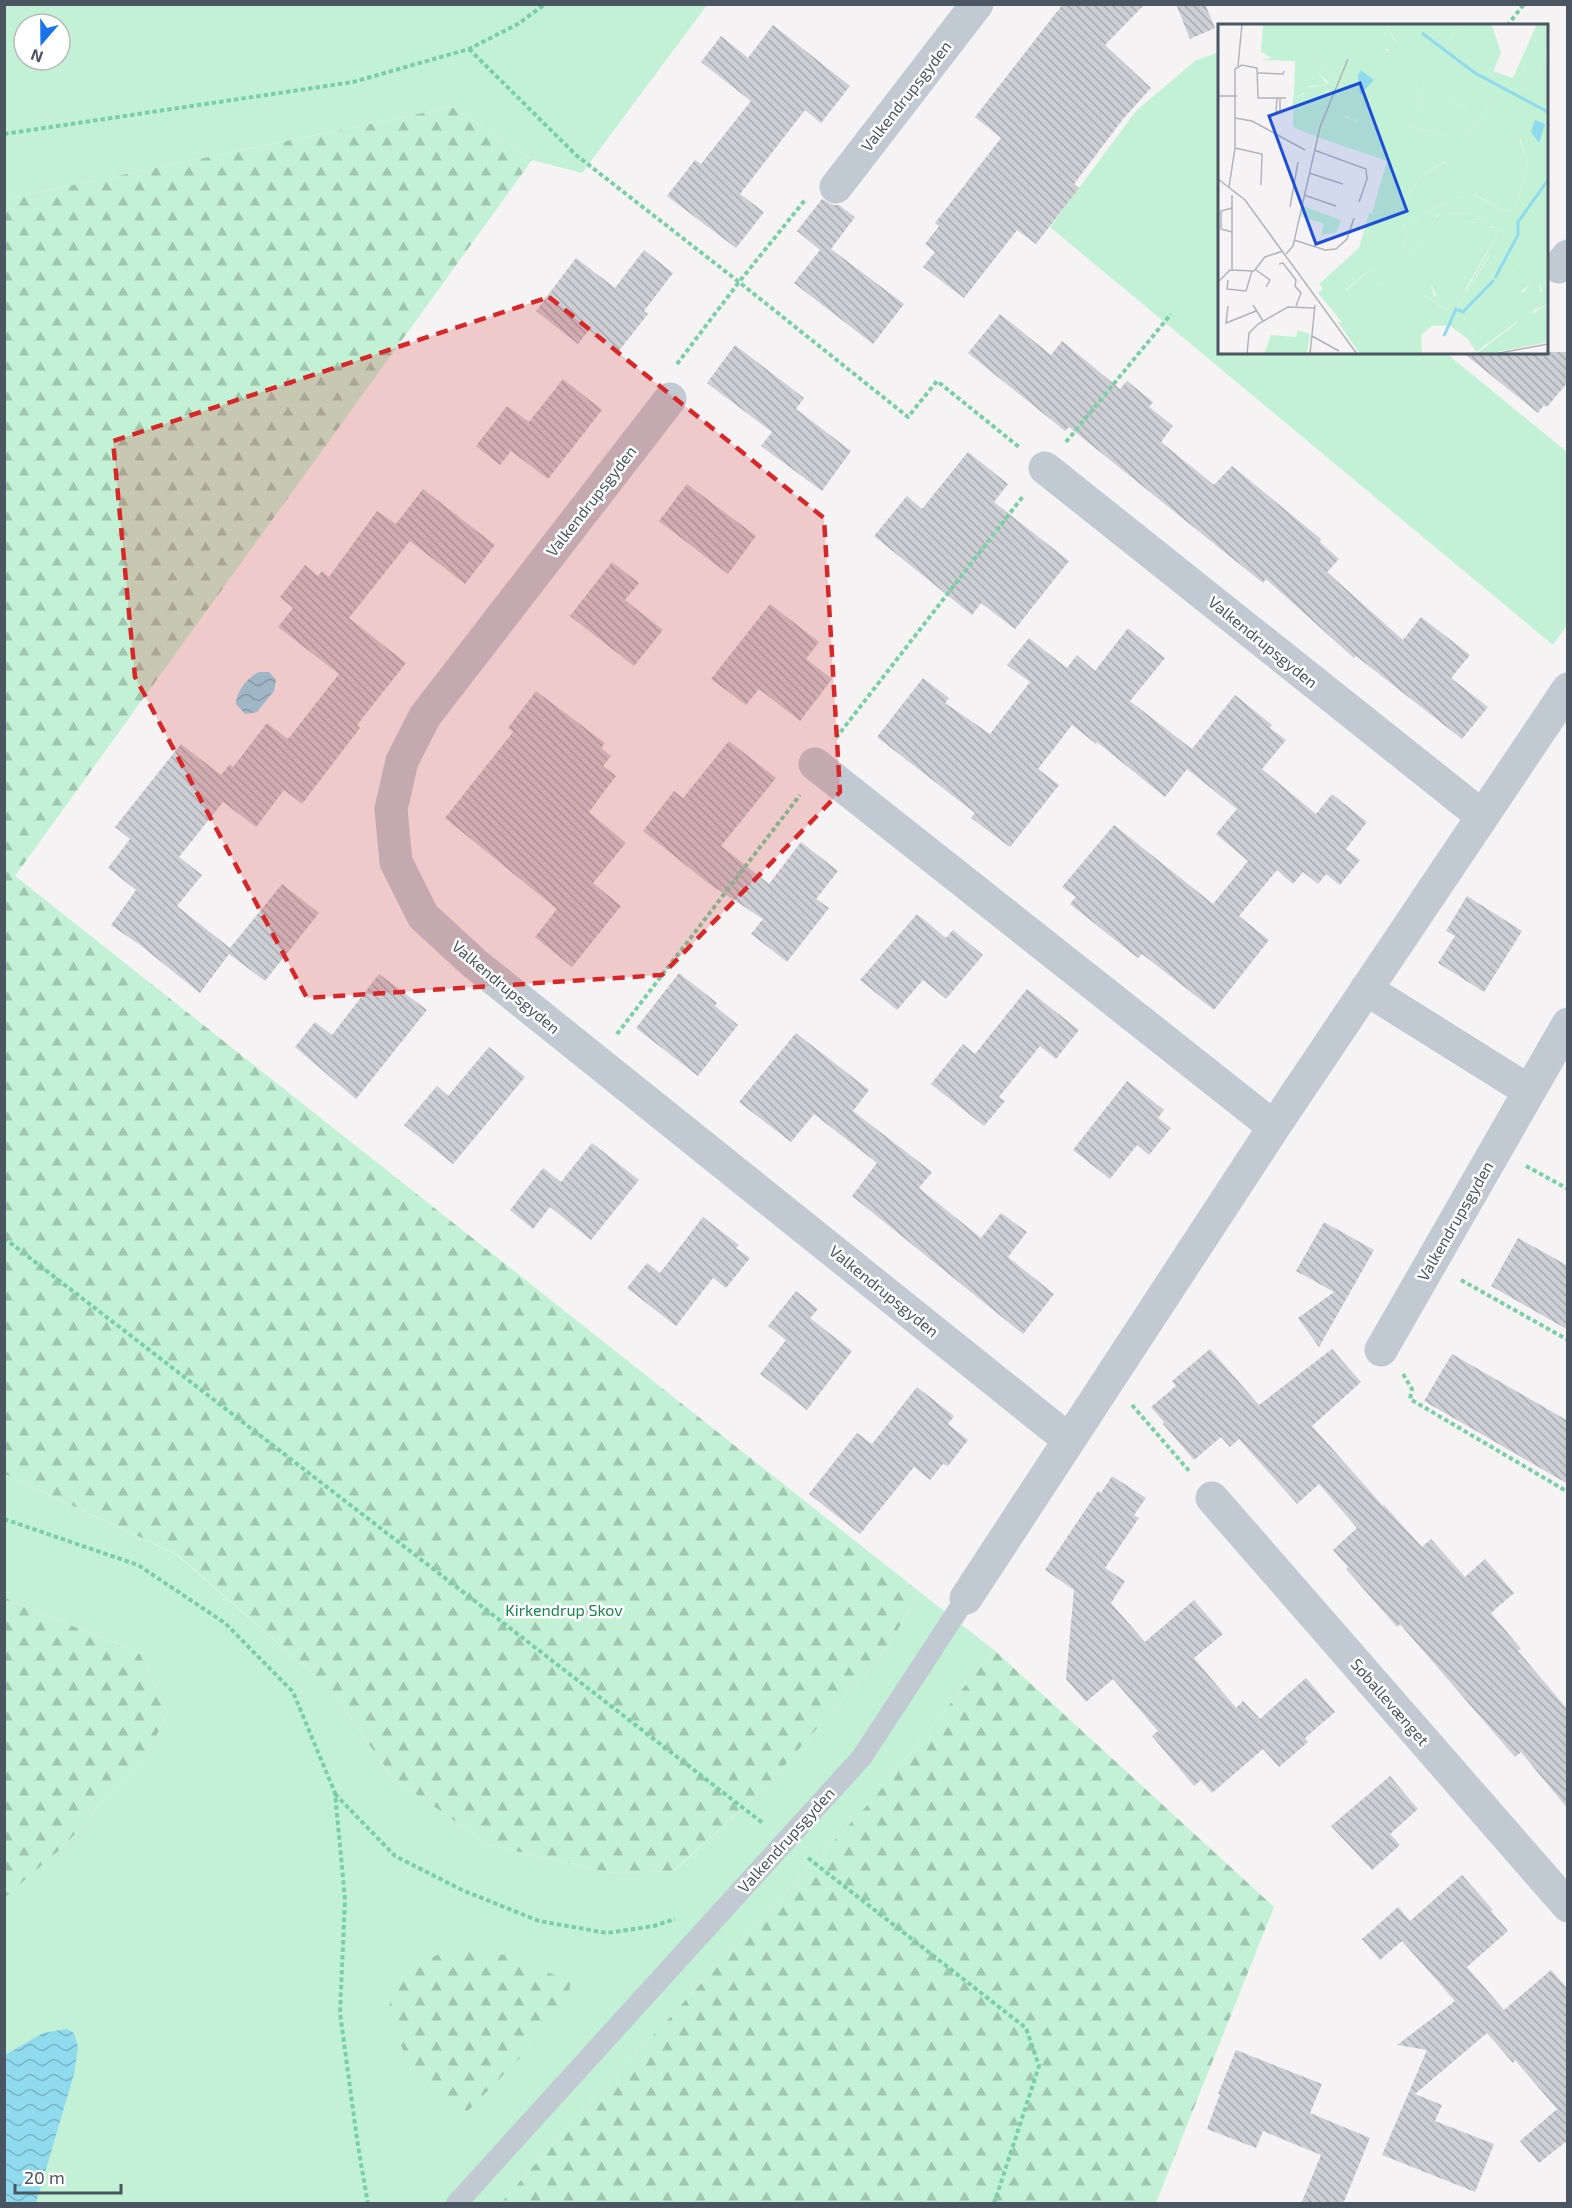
<svg xmlns="http://www.w3.org/2000/svg" width="1572" height="2208" font-family="'Exo 2',sans-serif">
	<style>
		.green { fill: #c3f1d5; fill-rule: evenodd }
		.forest { fill: url(#forest-firs) }
		.water { fill: url(#water-waves) }
		.building { fill: url(#building-back-hatch) }
		.lines { fill: none; stroke-linecap: round; stroke-linejoin: round }
		.path { stroke: #7ad0a6; stroke-width: 4; stroke-dasharray: 4.5 3; stroke-linecap: butt }
		.service { stroke: #c1cad2; stroke-width: 21 }
		.minor { stroke: #c1cad2; stroke-width: 33 }
		.marked { fill: #d62828; fill-opacity: 0.2; stroke: #d62828; stroke-width: 4.5; stroke-dasharray: 12 8; stroke-linejoin: round }
		.labels { text-anchor: middle; stroke-width: 5; stroke-linejoin: round; paint-order: stroke }
		.street-label { font-size: 16px; fill: #4a5661; stroke: #fff }
		.park-label { font-size: 16px; fill: #17864f; stroke: #fff }
		.inset-river { fill: none; stroke: #90daee; stroke-width: 3 }
		.inset-road { fill: none; stroke: #b1b4b9; stroke-width: 1.5 }
		.view { fill: #1d4ed8; fill-opacity: 0.15; stroke: #1d4ed8; stroke-width: 3 }
		.inset-edge { fill: none; stroke: #4a5661; stroke-width: 3 }
	</style>
	<defs>
		<pattern id="forest-firs" width="22" height="20" patternUnits="userSpaceOnUse" patternTransform="scale(1.5)"><rect width="22" height="20" fill="#c3f1d5"/><path d="M5 1l3.5 6h-7zM16 11l3.5 6h-7z" fill="#a0c6b0"/></pattern>
		<pattern id="water-waves" width="16" height="10" patternUnits="userSpaceOnUse" patternTransform="scale(1.5)"><rect width="16" height="10" fill="#90daee"/><path d="M0 5q4-4 8 0t8 0" fill="none" stroke="#78b4c4"/></pattern>
		<pattern id="building-back-hatch" width="6" height="6" patternUnits="userSpaceOnUse" patternTransform="scale(1.5)"><rect width="6" height="6" fill="#cdcfd5"/><path d="M-1 5l2 2M0 0l6 6M5-1l2 2" fill="none" stroke="#a8abb0"/></pattern>
	</defs>
	<rect width="100%" height="100%" fill="#f5f3f3"/>
	<path class="green" d="M5,5H707L582,173L532,160L452,107L5,199ZM24,24H60V60H24Z
		M1219,52L1220,352L1446,353L1567,452V625L1553,645L1050,227L1136,111L1195,61Z
		M5,1474L177,1555L329,1688L393,1778L489,1845L612,1873L674,1871L764,1789L882,1654L921,1593L994,1650L873,1799L576,2118L501,2203H5L4,1897L64,1846L146,1755L168,1714L140,1654L5,1598Z"/>
	<path class="forest" d="M452,107L532,160L15,876L921,1593L882,1654L764,1789L673,1871L612,1873L489,1845L393,1778L329,1688L178,1555L5,1474V199Z
		M5,1598L140,1654L168,1714L146,1755L64,1846L5,1897Z
		M994,1650L1274,1907L1156,2203H501L576,2118L873,1799Z
		M449,1949L506,1955L571,1982L564,2013L462,2117L432,2099L387,2022L394,1976Z"/>
	<path class="water" d="M259,672H269L276,680L274,691L257,712L245,714L236,704C236,692 248,677 259,672Z
		M67,2029L74,2033L78,2047L74,2074L36,2203H5V2055L43,2033Z"/>
	<path class="building" d="M1063,4H1145L1105,45L1151,88L1123,119L1074,184L1079,188L1036,244L1017,230L964,298L923,267L935,252L925,244L939,226L935,223L1001,138L975,117Z
		M1176,4H1205L1215,28L1190,39Z
		M773,25L850,86L821,123L805,110L740,194L764,212L736,248L667,196L695,160L701,164L751,101L701,62L721,36L748,58Z
		M822,199L833,205H839L855,217L831,249L904,304L873,344L794,283L820,250L797,231Z
		M644,250L673,273L644,311L648,314L618,352L589,330L578,344L536,311L576,258L615,288Z
		M1000,314L1051,355L1062,341L1120,389L1127,381L1153,402L1149,407L1173,426L1161,442L1214,485L1232,466L1321,539L1320,542L1339,559L1327,572L1403,640L1421,617L1470,655L1451,678L1488,707L1462,739L1356,656L1354,658L1266,579L1263,583L1069,427L1065,431L968,353Z
		M735,345L804,398L796,409L851,451L822,491L761,446L772,432L707,383Z
		M1462,352H1568V382L1547,407L1544,405L1538,413Z
		M563,379L602,410L548,479L511,451L500,465L476,446L507,406L529,422Z
		M968,452L1008,484L994,502L1069,561L1015,629L981,603L972,615L874,536L907,496L922,509Z
		M687,484L756,536L728,574L659,521Z
		M423,489L495,545L465,584L410,541L349,618L406,663L357,725L360,728L302,804L284,790L256,827L223,802L179,857L202,875L177,906L230,948L282,884L319,913L265,981L229,954L200,993L140,945L111,925L136,890L108,868L130,839L115,827L181,744L221,775L230,764L233,767L267,723L288,739L339,674L278,627L293,608L280,597L305,565L318,576L322,571L329,577L377,511L396,524Z
		M612,562L639,583L625,600L663,630L634,666L570,616Z
		M770,604L819,642L806,659L832,679L800,721L759,689L746,705L711,679Z
		M1128,628L1165,658L1130,701L1192,749L1235,695L1272,725L1270,728L1286,740L1262,769L1316,814L1332,794L1367,822L1346,849L1360,860L1340,885L1326,874L1318,884L1303,872L1293,884L1277,870L1239,916L1269,940L1214,1010L1142,954L1138,958L1070,904L1076,897L1062,887L1114,825L1213,904L1248,861L1216,834L1237,809L1187,769L1165,797L1097,742L1096,744L1072,725L1038,769L1059,785L1010,847L971,818L975,813L877,737L923,678L949,698L945,703L990,734L1030,682L1007,665L1029,638L1067,668L1077,655L1095,671Z
		M536,691L605,743L601,748L611,756L603,766L616,776L589,812L626,843L593,883L621,906L572,967L535,937L557,909L445,818L513,732L508,728Z
		M729,741L776,778L721,846L769,884L801,842L838,871L816,899L829,908L787,962L751,934L763,919L708,883L643,831L674,791L683,798Z
		M1467,896L1522,931L1484,992L1438,963L1455,936L1446,931Z
		M917,914L946,938L953,930L983,955L946,999L923,980L897,1010L860,980Z
		M679,973L717,1003L715,1006L738,1025L698,1076L636,1028Z
		M379,974L427,1010L356,1099L295,1047L315,1022L332,1035Z
		M1027,989L1079,1030L1056,1059L1040,1046L999,1097L1005,1101L984,1126L931,1084L963,1044L975,1054Z
		M796,1033L869,1090L853,1111L932,1172L919,1188L981,1238L1001,1213L1027,1232L1008,1257L1054,1294L1023,1334L852,1196L877,1163L814,1114L791,1142L739,1102Z
		M489,1047L525,1077L453,1164L404,1125L437,1086L448,1096Z
		M1127,1081L1164,1110L1158,1118L1171,1128L1149,1155L1137,1145L1110,1179L1073,1150Z
		M592,1143L639,1180L591,1240L550,1207L533,1229L510,1210L543,1168L561,1182Z
		M703,1217L739,1245L736,1248L750,1258L726,1288L713,1278L676,1326L627,1288L647,1263L660,1273Z
		M1324,1222L1374,1250L1319,1347L1298,1318L1334,1292L1296,1271Z
		M1518,1238L1568,1266V1330L1491,1286Z
		M796,1291L818,1309L810,1318L852,1351L807,1410L760,1374L786,1340L768,1326Z
		M1210,1349L1259,1405L1332,1349L1361,1382L1312,1426L1383,1506L1384,1505L1422,1547L1431,1539L1465,1577L1485,1559L1514,1593L1491,1613L1521,1649L1518,1651L1568,1710V1809L1521,1752L1515,1757L1400,1624L1397,1627L1346,1569L1348,1567L1333,1550L1357,1528L1319,1484L1297,1504L1239,1439L1230,1447L1221,1437L1194,1460L1163,1424L1164,1422L1151,1407L1176,1386L1172,1381Z
		M1452,1354L1568,1421V1484L1424,1401Z
		M917,1387L954,1416L948,1424L968,1440L948,1466L943,1464L930,1480L914,1467L860,1534L809,1494L857,1433L872,1444Z
		M1112,1476L1146,1498L1134,1515L1139,1518L1105,1568L1125,1581L1111,1603L1145,1642L1194,1600L1223,1634L1194,1658L1236,1708L1243,1701L1260,1719L1306,1678L1335,1712L1305,1738L1308,1742L1279,1767L1263,1749L1212,1793L1201,1780L1194,1786L1152,1736L1158,1731L1113,1679L1086,1702L1066,1679L1074,1590L1045,1570L1098,1491L1101,1493Z
		M1390,1776L1418,1809L1390,1834L1400,1845L1372,1870L1331,1826Z
		M1462,1875L1493,1910L1491,1911L1508,1931L1467,1967L1504,2010L1551,1970L1568,1989V2140L1539,2163L1520,2141L1557,2109L1515,2060L1513,2063L1487,2033L1415,2094L1442,2105L1435,2121L1494,2144L1475,2192L1382,2155L1427,2050L1397,2045L1455,2001L1402,1941L1380,1960L1362,1939L1398,1907L1410,1921Z
		M1236,2050L1322,2084L1310,2113L1370,2138L1343,2204H1301L1321,2155L1263,2131L1256,2148L1207,2129L1220,2094H1218Z"/>
	<g class="lines">
		<path class="path" d="M1507,26L1524,4
			M469,49L576,155L739,282L908,417L937,381L1019,447
			M4,134L353,82L469,49L518,24L545,4
			M677,364L739,282L805,200
			M1066,442L1171,314
			M836,738L1024,495
			M617,1034L800,795
			M1526,1166L1568,1189
			M4,1238L764,1824
			M1461,1280L1568,1340
			M1403,1374L1412,1389L1410,1399L1568,1492
			M1132,1405L1190,1472
			M4,1519L138,1565L225,1623L293,1692L335,1793L345,1899L340,2013L358,2146L368,2204
			M335,1794L395,1856L462,1890L539,1921L607,1933L654,1926L675,1919
			M808,1858L1026,2028L1039,2066L994,2204"/>
		<path class="service" d="M456,2204L862,1757L966,1598"/>
		<path class="minor" d="M836,187L977,4
			M1559,267L1568,256
			M670,399L425,716L402,761L391,809L396,862L423,916L474,963L1069,1440
			M1045,468L1482,816
			M815,764L1274,1127
			M1366,989L1529,1091
			M1381,1350L1568,1024
			M1212,1498L1568,1906
			M966,1598L1274,1127L1568,689"/>
	</g>
	<path class="marked" d="M549,297L824,518L840,792L662,975L307,998L135,677L113,441Z"/>
	<g class="labels">
		<g class="street-label">
			<text transform="translate(906 96) rotate(-52)" y="6">Valkendrupsgyden</text>
			<text transform="translate(591 501) rotate(-52)" y="6">Valkendrupsgyden</text>
			<text transform="translate(1263 642) rotate(39)" y="6">Valkendrupsgyden</text>
			<text transform="translate(506 987) rotate(40)" y="6">Valkendrupsgyden</text>
			<text transform="translate(1455 1221) rotate(-60)" y="6">Valkendrupsgyden</text>
			<text transform="translate(884 1291) rotate(39)" y="6">Valkendrupsgyden</text>
			<text transform="translate(1390 1702) rotate(49)" y="6">Søballevænget</text>
			<text transform="translate(786 1840) rotate(-48)" y="6">Valkendrupsgyden</text>
		</g>
		<g class="park-label">
			<text x="564" y="1616">Kirkendrup Skov</text>
		</g>
	</g>
	<g transform="translate(1218 24)">
		<rect width="330" height="330" fill="#f5f3f3"/>
		<path d="M80,0H167L178,18L166,24L199,56L198,98L251,87L232,76L223,64L232,32L228,21L242,0H272L275,4L271,13L270,46L276,45L270,57L281,65L268,88L244,113L274,150L301,114L310,139L297,185L286,187L256,170L236,174L185,201L189,209L184,222L188,233L212,213L221,189L257,190L267,196L262,199L242,197L282,205L239,280L235,283L220,275L214,262L205,271L236,290L272,231L284,239L275,254L266,251L259,273L249,287L285,243L289,241L296,248L250,315L231,301L214,302L203,311L204,330H150L100,269L105,265L101,260L141,224L151,189L160,190L188,174L204,151L227,138V112L188,101H146L128,92L102,114L96,112L113,67L86,69L75,76L76,70L85,64L109,61L110,58L80,30L78,23L118,56L124,41L107,36L80,7ZM152,246L165,260L126,267L150,247ZM325,0H330V24L311,70L305,62L303,48ZM85,182L123,196L118,209L103,211L106,200L82,192ZM330,239V254L322,259L323,280L314,286L316,289L330,280V289L269,330H258L300,298L292,284Z" fill="#c3f1d5" fill-rule="evenodd"/>
		<path d="M45,0H80V7L111,11L105,33L124,41L118,56L79,24L110,61L92,62L76,70L77,37L43,36L54,34L43,28ZM167,0H242L228,21L232,32L241,38L223,63L232,76L251,87L241,109L198,98L199,56L171,36L170,25L151,24L142,13L143,4L161,7L172,21L178,17ZM319,0H325L303,48L305,62L311,69L330,24V239L318,257L304,266L303,276L292,284L300,297L258,328L250,315L296,247L285,243L275,259L247,286L259,274L255,270L266,251L275,254L284,240L271,231L236,290L201,268L196,255L210,253L216,271L234,283L249,265L282,205L272,202L262,208L255,202L242,203V197L262,199L267,196L257,190L221,189L218,193L235,199V203L225,211L212,213L188,233L184,222L189,209L185,201L236,174L255,170L286,187L297,185L310,139L302,114L274,150L263,154L238,134L244,113L268,88L281,65L270,57L275,47L295,54ZM275,4L283,29L276,45L266,53L255,47ZM169,55L189,56L194,65L190,96L143,91L158,60ZM93,66L113,69L96,112L75,103V76ZM121,90L146,101H188L227,112L235,124L231,135L204,151L188,174L160,190L154,189L169,137L102,114L110,93ZM152,246L166,259L133,272L126,268ZM330,254V280L313,288L323,280L318,276L324,267L322,259ZM176,269L188,279L166,294L155,290L153,286ZM330,289V318L269,330L270,327ZM120,298L128,299L150,330H142Z" fill="#c3f1d5"/>
		<path d="M80,306L92,310L89,330H46L53,311L78,313Z" fill="#c3f1d5"/>
		<path d="M143,46L156,56L142,71L140,51ZM317,96L327,100L321,119L313,108Z" fill="#90daee"/>
		<path class="inset-river" d="M204,9L257,49L330,88M277,254L300,211V198L330,156M226,312L238,285L245,288L276,256"/>
		<path class="inset-road" d="M20,42L24,0M40,49L65,50L66,47M0,72H19M59,74L58,88H62V74M17,94L34,97L87,126M17,124L44,130L43,161M96,126L148,145L149,155L141,178M91,149L125,160M0,155L27,176L139,330M11,163L17,124V45L24,41L39,44L40,74H68M14,171V245M86,171L118,182M72,183L80,138M14,208L3,205V187L14,184M76,216L107,226L118,225L129,215L136,194M68,230L75,222L102,103L130,35M61,240L65,239L78,256L77,262L83,269L78,282M38,246L52,256L48,263M10,256L9,265L28,267L34,247M0,258L12,246L36,247L47,233L65,227M35,281L45,297M10,282L8,299L38,287M94,312L121,327M29,330L31,309L40,300L70,283L96,284M92,330L97,281M276,330L330,320"/>
		<path class="view" d="M142,59L189,187L98,220L51,92Z"/>
		<rect width="330" height="330" class="inset-edge"/>
	</g>
	<rect width="1572" height="2208" fill="none" stroke="#4a5661" stroke-width="12"/>
	<g transform="translate(42 42) rotate(200)"><circle r="28" fill="#ffffff" stroke="#b7bbc0" stroke-width="1.5"/>
	<path d="M0-4.5L10 22L0 15L-10 22Z" fill="#1a73e8"/>
	<text y="-9" font-size="16" font-weight="bold" text-anchor="middle" fill="#4a5661">N</text>
	</g>
	<path d="M15 2184v9h106v-9" fill="none" stroke="#4a5661" stroke-width="3"/>
	<text x="24" y="2184" font-size="18" fill="#4a5661" stroke="#ffffff" stroke-width="4.5" paint-order="stroke">20 m</text>
</svg>
